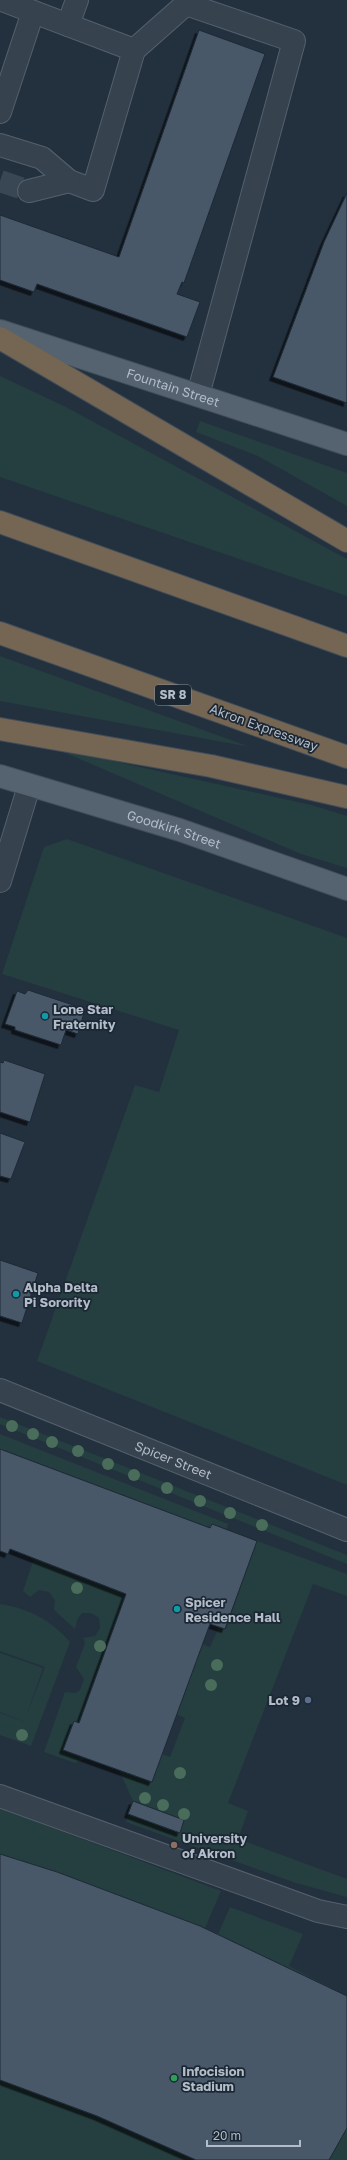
<svg xmlns="http://www.w3.org/2000/svg" width="347" height="2160" font-family="'Golos Text',sans-serif">
	<style>
		.green { fill: #253e40 }
		.building { fill: #485868; stroke: #1e2936; filter: url(#shadow) }
		.lines { fill: none; stroke-linecap: round; stroke-linejoin: round }
		.minor-tunnel { stroke: #394654; stroke-width: 22; stroke-dasharray: 22 11; stroke-linecap: butt }
		.minor-casing { stroke: #55606d; stroke-width: 24 }
		.major-casing { stroke: #434e5b; stroke-width: 24 }
		.highway-casing { stroke: #424d5a; stroke-width: 24 }
		.minor { stroke: #37424f; stroke-width: 22 }
		.major { stroke: #55626f; stroke-width: 22 }
		.highway { stroke: #756553; stroke-width: 22 }
		.tree { fill: #4a6c5a }
		.culture-dot { fill: #0f9aa8; stroke: #1c2734; stroke-width: 1.5 }
		.service-dot { fill: #5c6f8a; stroke: #1c2734; stroke-width: 1.5 }
		.education-dot { fill: #8d6e63; stroke: #1c2734; stroke-width: 1.5 }
		.leisure-dot { fill: #2e9e5b; stroke: #1c2734; stroke-width: 1.5 }
		.labels { text-anchor: middle; stroke-width: 3.5; stroke-linejoin: round; paint-order: stroke }
		.shield { fill: #1c2734; stroke: #86909d; stroke-width: 1 }
		.shield-label { font-size: 12px; font-weight: bold; fill: #b3bdca }
		.street-label { font-size: 13px; fill: #b3bdca; stroke: #1c2734 }
		.poi-label { font-size: 13px; font-weight: bold; fill: #b3bdca; stroke: #1c2734; text-anchor: start }
	</style>
	<defs>
		<filter id="shadow"><feDropShadow dx="-3.5" dy="3.5" stdDeviation="0" flood-color="#0009"/></filter>
	</defs>
	<rect width="100%" height="100%" fill="#23313f"/>
	<path class="green" d="M0,376L66,407L347,559V596L0,477Z
		M200,421L347,473V506L258,456L196,432Z
		M0,656L250,747L0,701Z
		M54,748L311,805L347,816V868L301,854Z
		M67,839L347,938V1485L37,1361L135,1085L159,1092L179,1030L2,974L44,847Z
		M0,1417L347,1555V1564L0,1424Z
		M0,1434L228,1524L227,1529L212,1524L210,1528L0,1449Z
		M257,1541L347,1574V1596L313,1584L228,1803L248,1811L238,1839L347,1879V1897L296,1883L126,1822L128,1814L179,1833L184,1820L133,1801L119,1770L162,1754L170,1757L185,1718L176,1714L202,1644L210,1647L219,1627L226,1629Z
		M34,1558L126,1594L79,1723L74,1721L64,1749L87,1758L75,1763L44,1752L65,1692L75,1693L80,1690L84,1679L76,1667L85,1643L83,1638L95,1636L100,1628L99,1618L91,1613H82L77,1620L75,1629L54,1610L55,1601L49,1592L39,1590L30,1597L23,1591Z
		M0,1604C28,1608 51,1620 70,1642L31,1746L0,1735V1713L28,1723L0,1712V1653L43,1668L26,1717L45,1667L0,1651Z
		M0,1808L221,1891L205,1928L218,1934L230,1907L303,1934L289,1966L347,1996V2160H0Z"/>
	<path class="building" d="M199,30L265,54L184,283L182,282L177,294L200,302L187,337L37,284L34,292L0,280V215L119,257Z
		M347,193V403L273,377L324,242Z
		M28,990L85,1009L78,1034L66,1030L61,1045L15,1030V1027L5,1024L17,991L25,994Z
		M4,1060L45,1074L30,1122L0,1112V1062L3,1063Z
		M0,1133L25,1142L11,1179L0,1176Z
		M0,1260L38,1273L22,1323L0,1316Z
		M0,1449L210,1528L212,1524L257,1541L225,1629L210,1624L152,1782L63,1750L74,1721L79,1723L126,1594L10,1549L8,1554L0,1551Z
		M133,1801L184,1820L180,1833L128,1814Z
		M0,1854L57,1872L200,1926L347,1996V2128L329,2160H196L97,2116L0,2080Z"/>
	<g class="lines">
		<path class="minor-tunnel" d="M0,181L29,191"/>
		<g class="minor-casing">
			<g id="minor">
				<path d="M68,25L77,0"/>
				<path d="M134,50L186,4L294,41L198,395"/>
				<path d="M0,112L33,12"/>
				<path d="M0,145L42,158L69,181L93,190L134,50L2,0"/>
				<path d="M29,191L69,181"/>
				<path d="M0,881L29,786"/>
				<path id="s1" d="M0,1390L347,1530"/>
				<path d="M0,1796L318,1911L347,1917"/>
			</g>
		</g>
		<g class="major-casing">
			<g id="major">
				<path id="s2" d="M0,331L347,444"/>
				<path id="s3" d="M0,776L180,830L347,889"/>
			</g>
		</g>
		<g class="highway-casing">
			<path id="highway" d="M0,338L347,541
				M0,522L347,646
				M0,633L347,757
				M0,729L211,766L347,797"/>
		</g>
		<use href="#minor" class="minor"/>
		<use href="#major" class="major"/>
		<use href="#highway" class="highway"/>
	</g>
	<g class="tree">
		<circle cx="12" cy="1426" r="6"/>
		<circle cx="33" cy="1434" r="6"/>
		<circle cx="52" cy="1442" r="6"/>
		<circle cx="78" cy="1451" r="6"/>
		<circle cx="108" cy="1464" r="6"/>
		<circle cx="134" cy="1475" r="6"/>
		<circle cx="167" cy="1488" r="6"/>
		<circle cx="200" cy="1501" r="6"/>
		<circle cx="230" cy="1513" r="6"/>
		<circle cx="262" cy="1525" r="6"/>
		<circle cx="77" cy="1588" r="6"/>
		<circle cx="100" cy="1646" r="6"/>
		<circle cx="217" cy="1665" r="6"/>
		<circle cx="211" cy="1685" r="6"/>
		<circle cx="22" cy="1735" r="6"/>
		<circle cx="180" cy="1773" r="6"/>
		<circle cx="145" cy="1798" r="6"/>
		<circle cx="163" cy="1805" r="6"/>
		<circle cx="184" cy="1814" r="6"/>
	</g>
	<g class="culture-dot">
		<circle cx="45" cy="1016" r="4"/>
		<circle cx="16" cy="1294" r="4"/>
		<circle cx="177" cy="1609" r="4"/>
	</g>
	<circle class="service-dot" cx="308" cy="1700" r="4"/>
	<circle class="education-dot" cx="174" cy="1845" r="4"/>
	<circle class="leisure-dot" cx="174" cy="2078" r="4"/>
	<g class="labels">
		<rect class="shield" x="155" y="685" width="36" height="20" rx="3"/>
		<g class="shield-label">
			<text x="173" y="699">SR 8</text>
		</g>
		<g class="street-label">
			<text dy="5" stroke="none"><textPath href="#s2" startOffset="182">Fountain Street</textPath></text>
			<text transform="translate(264 727) rotate(20)" y="5">Akron Expressway</text>
			<text dy="5" stroke="none"><textPath href="#s3" startOffset="182">Goodkirk Street</textPath></text>
			<text dy="5" stroke="none"><textPath href="#s1" startOffset="187">Spicer Street</textPath></text>
		</g>
		<g class="poi-label">
			<text x="53" y="1014">Lone Star<tspan x="53" dy="15">Fraternity</tspan></text>
			<text x="24" y="1292">Alpha Delta<tspan x="24" dy="15">Pi Sorority</tspan></text>
			<text x="185" y="1607">Spicer<tspan x="185" dy="15">Residence Hall</tspan></text>
			<text x="300" y="1705" text-anchor="end">Lot 9</text>
			<text x="182" y="1843">University<tspan x="182" dy="15">of Akron</tspan></text>
			<text x="182" y="2076">Infocision<tspan x="182" dy="15">Stadium</tspan></text>
		</g>
	</g>
	<path d="M207 2140v6h93v-6" fill="none" stroke="#b3bdca" stroke-width="2"/>
	<text x="213" y="2140" font-size="12" fill="#b3bdca" stroke="#1c2734" stroke-width="3" paint-order="stroke">20 m</text>
</svg>
